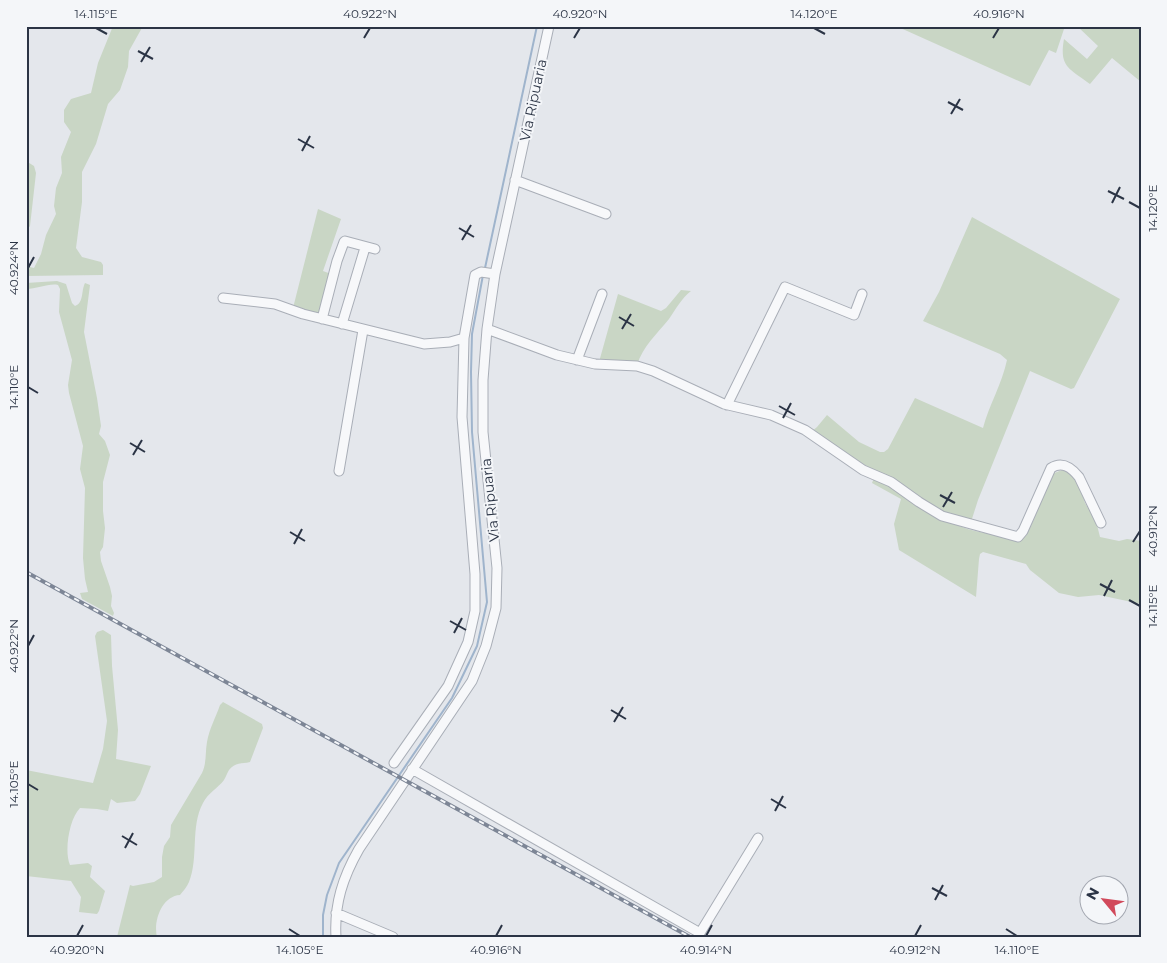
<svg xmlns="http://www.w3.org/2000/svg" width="1167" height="963" font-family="Montserrat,sans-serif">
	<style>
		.green { fill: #c9d6c5 }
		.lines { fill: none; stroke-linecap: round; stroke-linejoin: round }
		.stream { stroke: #9fb4cc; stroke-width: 2 }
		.minor-casing { stroke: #a9aeb7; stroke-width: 11 }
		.minor { stroke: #f7f8fa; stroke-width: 9 }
		.rail-casing { stroke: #7d8696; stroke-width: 4 }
		.rail { stroke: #f4f6f9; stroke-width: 2; stroke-dasharray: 5.5; stroke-linecap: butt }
		.ticks { fill: none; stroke: #2b3445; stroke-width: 2 }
		.labels { text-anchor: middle; stroke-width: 4; stroke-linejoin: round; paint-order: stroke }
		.street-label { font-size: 14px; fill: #2b3445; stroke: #f4f6f9 }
		.neatline { fill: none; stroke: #2b3445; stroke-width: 2 }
		.ticks-label { font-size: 12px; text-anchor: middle; fill: #2b3445 }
	</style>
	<rect width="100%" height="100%" fill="#e4e7ec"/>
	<path class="green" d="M113,26H143L129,51L128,67L120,90L108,104L96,144L82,172V202L76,248L82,257L101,262L103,265V275L26,276V266L34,268L41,254L46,235L56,214L54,206L56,188L62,173L61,157L71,132L64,122V110L71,99L91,93L98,63Z
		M896,26H1065L1056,53L1049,50L1030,86Z
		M1077,26H1133L1141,28V82L1112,58L1090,84C1069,68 1059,67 1064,39L1087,59L1098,46Z
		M26,161L34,166L36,173L30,226L26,231Z
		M318,209L341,219L323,271L331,274L320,316L293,308Z
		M972,217L1120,299L1074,388L1071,389L1030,371L978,500L970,525L958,522L811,432L817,427L827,415L859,442L880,452H884L888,449L915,398L983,428C989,405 1002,384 1007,360L1000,354L923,321L939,292Z
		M57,281L66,284L72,303L75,306C84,303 81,291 85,283L90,285L84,332L97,398L101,426L99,434L105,441L110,455L103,482V511L105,528L103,547L100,552L101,561L110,587L112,596L111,606L114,613L113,616L82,599L80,593L88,592L85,579L83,558L85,488L80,469L83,446L69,393L68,385L72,360L59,312L60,289L58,285C49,283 37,289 26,289V283Z
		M681,290L691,291C681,299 676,309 669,319C657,334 643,346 637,365L599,362L618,294L661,311L666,308Z
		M1062,470L1069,473L1077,479L1085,503L1096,521L1100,537L1119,541L1127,539L1141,541V604L1099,595L1078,597L1059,593L1030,570L1026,564L983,552L980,554L979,559L976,597L899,550L894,524L901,499L872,483L874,478C904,493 931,516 962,527C980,534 1004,535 1023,539L1031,526L1052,474Z
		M103,630L111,635L112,666L118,730L116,759L151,766L140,794L135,801L117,803L111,799L108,811L97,809L80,808C69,819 64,852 70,865L88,863L92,866L90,877L105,891L99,911L97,914L79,912L81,897L71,881L26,876V770L93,783L103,749L107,721L95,636L97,632Z
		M223,702L262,724L263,728L250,762C242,764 235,762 229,770C227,773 226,777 224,780C218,788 208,793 203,803C190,827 199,857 189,882C187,887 183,891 180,895C162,896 153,921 157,937H117L130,885L133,886L154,882L162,877V857L164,846L170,837L171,825L202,773C207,762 205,753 207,742C209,729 216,717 220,705Z"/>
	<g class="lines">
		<path class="stream" d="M485,268L537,26
			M323,937V915L327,895L339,863L452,698L477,646L487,602L472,432L471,372L472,334L483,275"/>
		<g class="minor-casing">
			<path id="minor" d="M515,180L606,214
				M223,298L275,304L303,314L424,344L450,342L464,338
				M322,319L337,261L344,242L345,241L375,249
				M342,324L364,251
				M487,329L557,355L595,364L637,366L653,371L724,404L771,415L805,430L863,470L891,482L919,502L942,516L1018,537L1023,531L1051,468C1062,461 1071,467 1079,477L1101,523
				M577,360L602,294
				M727,405L785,287L854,315L862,294
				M339,471L363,330
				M394,763L448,686L468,642L475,611V574L462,417L464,338L475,275L481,272L495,274
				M412,769L700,933L758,838
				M336,913L393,937
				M336,937C334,904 343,877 359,849L472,681L486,646L496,608L497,568L483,432V380L487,329L495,274L549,26"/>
		</g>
		<use href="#minor" class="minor"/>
		<g class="rail-casing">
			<path id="rail" d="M26,572L690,937"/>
		</g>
		<use href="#rail" class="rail"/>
	</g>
	<path class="ticks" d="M96,28L107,34M814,28L825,34M364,38L370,28M574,38L580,28M993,38L999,28M138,51L153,59M141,62L150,47M948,102L963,110M951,114L960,99M298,139L314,148M302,151L310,136M1108,191L1124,199M1129,202L1140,208M1112,203L1120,187M459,228L474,237M462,240L471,225M28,268L34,257M619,317L634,326M622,329L631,314M28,387L38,393M779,406L795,415M783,418L791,403M130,443L145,452M133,455L142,440M940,495L955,503M943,507L952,492M290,532L305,541M1133,542L1140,531M294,544L302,529M1100,584L1115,592M1104,596L1112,580M1129,600L1140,606M450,621L466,630M454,633L462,618M28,646L34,635M611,710L626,719M614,722L623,707M28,784L38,790M771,799L786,808M775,811L783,796M122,836L137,845M125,848L133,833M932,888L947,896M935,900L943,885M289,929L300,936M1006,929L1017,936M77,936L83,925M496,936L502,925M706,936L712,925M915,936L921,925"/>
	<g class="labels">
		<g class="street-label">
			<text transform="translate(533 100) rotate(-78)" y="5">Via Ripuaria</text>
			<text transform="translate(490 500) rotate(-96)" y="5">Via Ripuaria</text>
		</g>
	</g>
	<rect width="1167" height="963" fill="none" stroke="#f4f6f9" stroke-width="55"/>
	<g transform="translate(1104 900) rotate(299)"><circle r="24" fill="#f4f6f9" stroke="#a4a8b1"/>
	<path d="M0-4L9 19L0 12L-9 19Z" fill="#d1495b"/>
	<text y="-8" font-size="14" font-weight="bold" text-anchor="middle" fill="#2b3445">N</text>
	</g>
	<rect x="28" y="28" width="1112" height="908" class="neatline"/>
	<g class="ticks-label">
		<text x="96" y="18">14.115°E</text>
		<text x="370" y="18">40.922°N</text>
		<text x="580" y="18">40.920°N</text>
		<text x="814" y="18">14.120°E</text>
		<text x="999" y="18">40.916°N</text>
		<text transform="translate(1153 208) rotate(-90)" y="4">14.120°E</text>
		<text transform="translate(14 268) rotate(-90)" y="4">40.924°N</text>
		<text transform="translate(14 387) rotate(-90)" y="4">14.110°E</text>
		<text transform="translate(1153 531) rotate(-90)" y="4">40.912°N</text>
		<text transform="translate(1153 606) rotate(-90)" y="4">14.115°E</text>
		<text transform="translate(14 646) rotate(-90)" y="4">40.922°N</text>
		<text transform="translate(14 784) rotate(-90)" y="4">14.105°E</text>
		<text x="77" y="954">40.920°N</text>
		<text x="300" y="954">14.105°E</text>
		<text x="496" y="954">40.916°N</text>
		<text x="706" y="954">40.914°N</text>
		<text x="915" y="954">40.912°N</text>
		<text x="1017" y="954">14.110°E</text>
	</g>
</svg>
